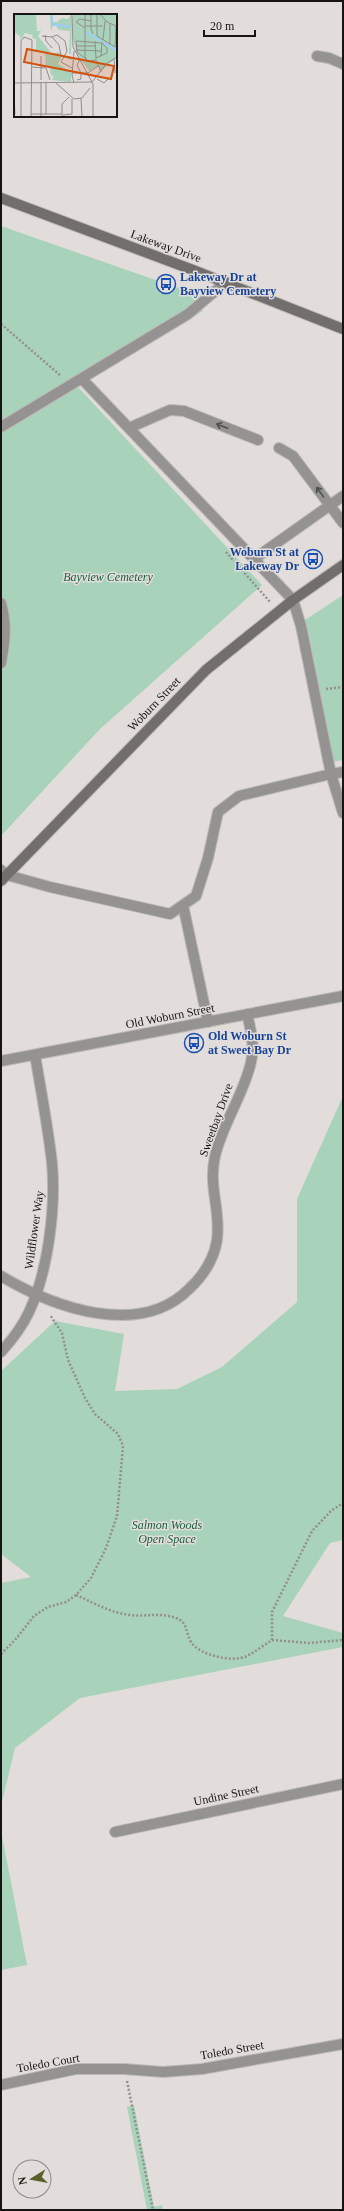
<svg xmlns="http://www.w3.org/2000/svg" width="344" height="2211" font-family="Georgia,serif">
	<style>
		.green { fill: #a9d2ba }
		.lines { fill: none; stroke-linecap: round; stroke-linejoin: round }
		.lane-casing { stroke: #bdb9b6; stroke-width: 12 }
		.street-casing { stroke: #bdb9b6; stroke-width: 12 }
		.secondary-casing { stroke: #bdb9b6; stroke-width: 12 }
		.path { stroke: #938f8d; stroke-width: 2.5; stroke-dasharray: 2 2; stroke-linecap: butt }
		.lane { stroke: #959292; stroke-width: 10 }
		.street { stroke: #959292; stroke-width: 10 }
		.secondary { stroke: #716e6d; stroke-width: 10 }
		.oneway { stroke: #504d4d }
		.labels { text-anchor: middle; stroke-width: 3; stroke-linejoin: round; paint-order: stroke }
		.street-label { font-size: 12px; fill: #171514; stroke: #e2ddda }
		.transit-label { font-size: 12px; font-weight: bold; fill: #164399; stroke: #e2ddda; text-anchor: start }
		.park-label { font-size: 12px; font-style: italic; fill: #16603e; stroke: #e2ddda }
		.inset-river { fill: none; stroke: #9ccdfa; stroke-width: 2 }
		.inset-road { fill: none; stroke: #918d8b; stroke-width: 1 }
		.view { fill: #d3520d; fill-opacity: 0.15; stroke: #d3520d; stroke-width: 2 }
		.inset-edge { fill: none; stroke: #171514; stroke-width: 2 }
	</style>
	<rect width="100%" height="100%" fill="#e2ddda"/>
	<path class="green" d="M1,226L187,291L203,311L78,387L262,585L100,729L1,836Z
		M343,595V760L332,762L305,620Z
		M343,1096V1540L330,1543L283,1616L343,1633V1647L80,1698L15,1748L1,1806V1583L31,1577L1,1554V1371L55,1321L124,1334L115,1391L177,1389L222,1367L297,1302V1199Z
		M1,1831L27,1965L1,1970Z
		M134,2105L154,2207L162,2205L163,2210H147L127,2107Z"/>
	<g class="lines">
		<g class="lane-casing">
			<path id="lane" d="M1,427L188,314L226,282
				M129,428L170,410L184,411L258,440
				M279,448L293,456L343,523
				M254,559L343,496
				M1,603C7,624 5,642 1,663
				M343,772L331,774L343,813
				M1,870L7,875L50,887L170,914L196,896L208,858L218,812L239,796L331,774L301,626L293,600L82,379
				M183,905L208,1022"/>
		</g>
		<g class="street-casing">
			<path id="street" d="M317,56L329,58L343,64
				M1,1061L343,996
				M1,1276C53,1307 139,1339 189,1289C203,1276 214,1259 217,1240C221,1209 208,1188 215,1156C223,1123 244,1094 251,1062C255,1047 251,1030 247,1014
				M1,1352C12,1340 22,1327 29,1312C48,1272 56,1208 52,1163C48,1127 41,1091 35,1055
				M115,1832L343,1784
				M1,2085L76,2069H124L163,2072L202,2069L343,2044"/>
		</g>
		<g class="secondary-casing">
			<path id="secondary" d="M1,198L193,270L343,329
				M1,881L206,670L293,600L343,565"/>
		</g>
		<path class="path" d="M1,324L61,376
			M226,552L270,602
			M326,689L343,687
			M76,1595C94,1603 111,1613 130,1615C146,1617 160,1612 176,1618C188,1622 185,1632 191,1642C199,1655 233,1663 247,1656C255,1652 264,1645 272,1640V1612L312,1531L331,1511L343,1503
			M272,1640L309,1643L343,1640
			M1,1654L15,1640L34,1616L48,1607L66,1602L76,1595L91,1578L106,1548L117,1516L123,1446L118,1434L95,1414L85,1398L68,1360L62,1333L50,1315
			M127,2081L153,2210"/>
		<use href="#lane" class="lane"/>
		<use href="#street" class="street"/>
		<use href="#secondary" class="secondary"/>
	</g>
	<defs><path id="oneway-shaft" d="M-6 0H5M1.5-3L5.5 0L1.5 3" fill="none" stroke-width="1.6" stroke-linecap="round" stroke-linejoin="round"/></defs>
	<g class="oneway">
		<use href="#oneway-shaft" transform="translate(222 426) rotate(-159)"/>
		<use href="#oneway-shaft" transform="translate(320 492) rotate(-126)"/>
	</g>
	<defs>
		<g id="bus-ring" transform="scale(1)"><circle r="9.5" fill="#e2ddda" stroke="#1a4fb4" stroke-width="1.5"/><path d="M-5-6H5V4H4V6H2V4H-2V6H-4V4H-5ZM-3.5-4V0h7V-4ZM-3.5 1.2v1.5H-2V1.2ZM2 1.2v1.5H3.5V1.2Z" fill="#1a4fb4"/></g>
	</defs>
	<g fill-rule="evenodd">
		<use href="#bus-ring" x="166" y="284"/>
		<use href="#bus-ring" x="313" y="559"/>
		<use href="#bus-ring" x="194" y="1043"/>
	</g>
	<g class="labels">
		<g class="street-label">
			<text transform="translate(166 246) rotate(20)" y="4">Lakeway Drive</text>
			<text transform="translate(154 704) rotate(-46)" y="4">Woburn Street</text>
			<text transform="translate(170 1016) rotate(-11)" y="4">Old Woburn Street</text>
			<text transform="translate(216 1120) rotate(-70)" y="4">Sweetbay Drive</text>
			<text transform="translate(34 1230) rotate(-82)" y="4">Wildflower Way</text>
			<text transform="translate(226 1795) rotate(-12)" y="4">Undine Street</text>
			<text transform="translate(232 2050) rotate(-10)" y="4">Toledo Street</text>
			<text transform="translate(48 2063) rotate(-10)" y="4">Toledo Court</text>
		</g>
		<g class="transit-label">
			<text x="180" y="281">Lakeway Dr at<tspan x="180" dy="14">Bayview Cemetery</tspan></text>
			<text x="299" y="556" text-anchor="end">Woburn St at<tspan x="299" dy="14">Lakeway Dr</tspan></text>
			<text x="208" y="1040">Old Woburn St<tspan x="208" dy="14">at Sweet Bay Dr</tspan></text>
		</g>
		<g class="park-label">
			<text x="108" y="581">Bayview Cemetery</text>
			<text x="167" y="1529">Salmon Woods<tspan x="167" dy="14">Open Space</tspan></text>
		</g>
	</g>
	<g transform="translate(14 14)">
		<rect width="103" height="103" fill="#e2ddda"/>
		<path d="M0,0H22L23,17H27L24,22L38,40L45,38L47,44L44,50L57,58V68L38,66L40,62L37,61L36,53L34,51L32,53L31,39L19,36L22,35V25L18,24L19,21L11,19L6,26V22L0,18ZM36,0H39V8H43L48,4L54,5L58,0L57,40H55L56,17L45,16L42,12H39L37,17ZM59,0H103V43L87,57L84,52L75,57L63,40L59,25Z" fill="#a9d2ba"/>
		<path class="inset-river" d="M38,0V10L57,13M72,18L87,27M89,28L103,37"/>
		<path class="inset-road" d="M58,0L59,33L79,70V103M71,0V43L74,47L82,46L87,58M77,0V15L79,20M83,0V22L101,33L102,12M86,0L93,8L102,12M71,12H89M71,14L62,8L66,5L77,7M31,21L32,27L38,34M28,22L38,23L45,31L47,42L58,45M38,23L43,21L51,27L53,37L47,48L58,54M89,26L91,7M7,27L10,23L18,26L17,103M7,27V103M81,27L82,45M96,31V10M62,32H81M62,36L87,37M27,42V66M87,42L88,28M82,44L93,39V34L88,29M66,45L63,51L67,59H74L84,52M72,45L63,38L62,27L87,29M100,45L101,59M17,53L32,54L36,66M58,59H67V65L63,66M83,65L90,69L95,64M27,68V103M32,68V100M0,69L78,68L93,49L103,43M42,69L60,85L68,84L76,74M60,69L58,61L60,37M0,81L1,100M67,84L68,103M17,100H48M49,101L58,100V85M48,103V90L55,83"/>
		<path class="view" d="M13,35L100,52L97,65L10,48Z"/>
		<rect width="103" height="103" class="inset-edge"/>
	</g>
	<rect width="344" height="2211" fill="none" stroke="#171514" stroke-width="4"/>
	<g transform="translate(32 2179) rotate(259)"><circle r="19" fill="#e2ddda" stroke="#918d8b"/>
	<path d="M0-3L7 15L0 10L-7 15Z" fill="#595f2d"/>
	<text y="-6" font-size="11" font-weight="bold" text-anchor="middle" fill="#171514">N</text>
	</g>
	<path d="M204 30v6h51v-6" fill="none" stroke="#171514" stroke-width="2"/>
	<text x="210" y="30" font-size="12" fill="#171514" stroke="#e2ddda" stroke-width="3" paint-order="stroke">20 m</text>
</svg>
